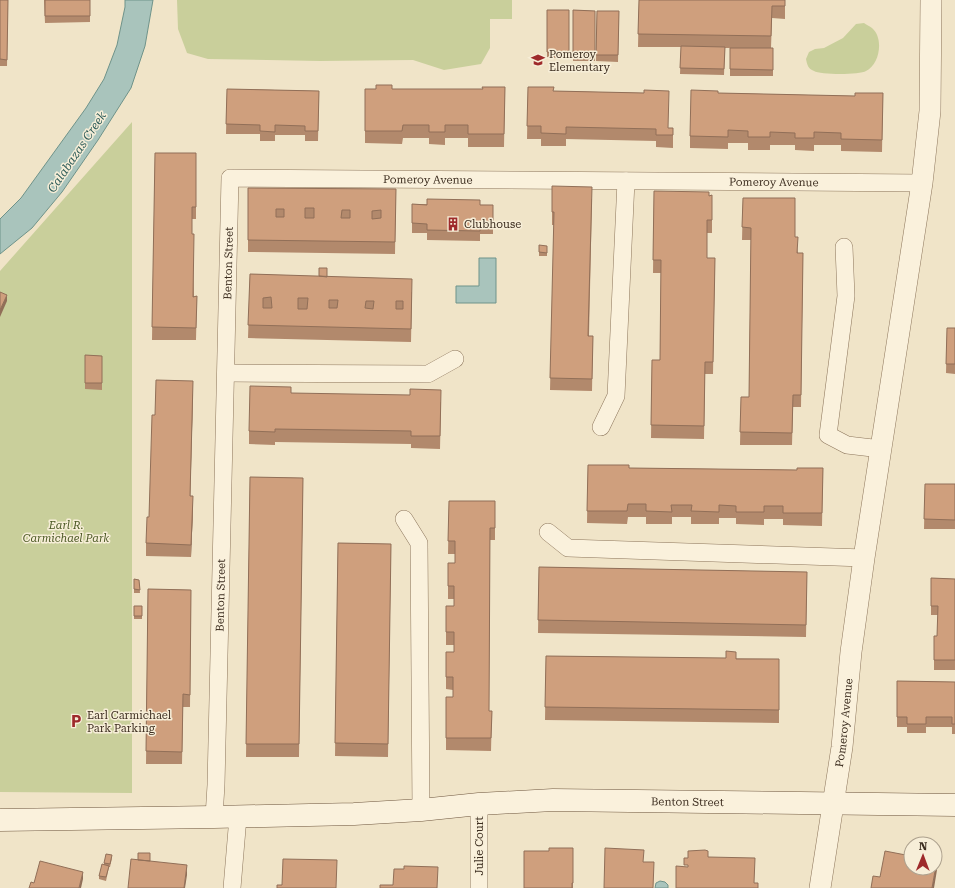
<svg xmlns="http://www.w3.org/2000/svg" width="955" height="888" font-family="'Roboto Serif',serif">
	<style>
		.green { fill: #c9cf9b }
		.water { fill: #a9c4bc; stroke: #6f938a }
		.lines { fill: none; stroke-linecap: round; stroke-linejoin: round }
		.minor-casing { stroke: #8d765c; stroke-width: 18 }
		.tertiary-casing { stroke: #8d765c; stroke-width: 22 }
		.secondary-casing { stroke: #6f573f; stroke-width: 23 }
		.minor { stroke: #faf1dc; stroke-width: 17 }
		.tertiary { stroke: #faf1dc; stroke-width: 21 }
		.secondary { stroke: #faf1dc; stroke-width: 22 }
		.wall { fill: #b2896c }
		.shaded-wall { fill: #916f58 }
		.building { fill: #cf9f7d; stroke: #916f58; fill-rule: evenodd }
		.labels { text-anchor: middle; stroke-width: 3; stroke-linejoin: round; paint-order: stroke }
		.poi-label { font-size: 11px; fill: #3d2e20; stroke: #f7eed8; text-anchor: start }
		.street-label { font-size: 11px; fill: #3d2e20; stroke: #f7eed8 }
		.park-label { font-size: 11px; font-style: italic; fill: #4d5a26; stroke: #f7eed8 }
		.water-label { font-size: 12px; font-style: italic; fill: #2f5d5a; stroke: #f7eed8 }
	</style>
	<rect width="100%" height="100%" fill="#f0e4c8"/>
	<path class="green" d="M177,0H512V19H490V48L481,64L444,70L413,60L320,61L208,59L187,53L178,29Z
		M864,23C866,25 870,26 872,28C884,38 880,64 866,71C860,75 820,75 814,71C808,69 807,64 806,59L809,52L815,49L824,48L843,38L856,24Z
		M132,122V793L0,792V271Z"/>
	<path class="water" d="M125,0H153L145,46L131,88L98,140L62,192L32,228L0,254V219L21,198L86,108L104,79L117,45L125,7Z
		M479,258H496V303H456V286H479Z
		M660,881L665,882L668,885V888H655L656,883Z"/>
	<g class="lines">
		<g class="minor-casing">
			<g id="minor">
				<path d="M844,247L846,296L828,435L847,445L881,449"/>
				<path d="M226,373L428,374L455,359"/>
				<path d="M601,427L616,396L626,181"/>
				<path d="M404,519L419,543L421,810"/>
				<path d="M548,532L568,548L864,558"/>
				<path d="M479,804V888"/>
				<path id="s1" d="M214,817L216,785L230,178L922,183"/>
				<path d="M232,888L238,817"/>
			</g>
		</g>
		<g class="tertiary-casing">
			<g id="tertiary">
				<path id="s2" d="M820,888L842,747L851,652L864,558L922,183L930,111L931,0"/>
			</g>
		</g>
		<g class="secondary-casing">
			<g id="secondary">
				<path id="s3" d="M0,820L214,817L354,814L421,810L479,804L553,800L955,805"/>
			</g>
		</g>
		<use href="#minor" class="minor"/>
		<use href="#tertiary" class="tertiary"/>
		<use href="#secondary" class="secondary"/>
	</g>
	<path class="wall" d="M0,0H8L7,66H0Z
		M44,0H90V22L45,23Z
		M639,0H785V19L772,18L771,48H773V76H730V48H725L724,75L680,74L681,47H638Z
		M547,10H569V58H547Z
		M573,10L595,11V61H573Z
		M597,11H619L618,62L596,61Z
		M505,87L504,147H468V138H445V145L429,144V138H403L402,144L365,143V89H482Z
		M528,87L553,91L644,93L668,128H673V148L656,147V141L566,139V146H541V139H527Z
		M227,89L319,91L318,141H305V135H275V141H260V134H226Z
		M718,93L855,96L883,93L882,152L841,151V145H814V151L795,150V145H770V150H748V143H728V149L690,148V136Z
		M155,153H196V219H192V234L194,297L197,296L196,340H152Z
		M248,188L396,189L395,254L248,252Z
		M654,191L709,196L712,195V233H707V258H715L713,374H705L704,439L651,438L652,360H660L661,273H653Z
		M743,198L795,237L798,253H803L801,407H793L792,445H740L741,397H749L751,240H742Z
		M592,199L589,336H593L592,391L550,390L554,225H552V212Z
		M412,204L493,205V234H480V241L427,240V233H412Z
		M547,246V256H539V252Z
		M250,274L327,277L412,292L411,342L248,338Z
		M947,328H955V374L946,373Z
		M85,355L102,356V390L85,389Z
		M291,393L441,402L440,449L411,448V444L275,442V445L249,444V431Z
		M193,394L190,496L193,509L191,557L146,556V543L149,517L155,415Z
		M588,465L629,468L797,470L823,468L822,526L783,525V519H764V525L736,524V518H719V524H691V517H672V524H646V517H628L627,524L587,523Z
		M250,477L303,478L299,757H246Z
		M925,484H955V529H924Z
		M449,501H495V540H490L489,711H492L491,751L446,750V697H453V690L446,689V652H454V645H446V606H454V599H448V563H455V554H448Z
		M338,543L391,544L388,757L335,756Z
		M539,567L807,572L806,637L538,633Z
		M931,578L955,579V670H934V636H937L938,615H931Z
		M134,579L139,580L140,593H134Z
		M148,589L191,590L190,707H183L182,764H146Z
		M134,606H142V619H134Z
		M546,656L779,659V723L545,720Z
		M897,681L955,682V734H952V727H926V733H907V727H897Z
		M573,848V888H524L549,851Z
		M112,858L110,867H109L106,881L99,879V876L104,865V863Z"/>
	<path class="shaded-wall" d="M7,295V301L0,317V310Z
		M193,381V394L190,509V496Z
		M193,496V509L191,557V545Z
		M937,860V870L934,888H932Z
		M187,865V875L185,888H184Z
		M83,872V879L81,888H79Z"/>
	<path class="building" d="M0,0H8L7,60L0,59Z
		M45,0H90V16H45Z
		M639,0H785V6H772L771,36L638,34Z
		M547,10H569V52H547Z
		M573,10L595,11V55L573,54Z
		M597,11H619L618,55H596Z
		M681,46L725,47L724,69L680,68Z
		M730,48H773V70L730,69Z
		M376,85H392V89H483L482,87H505L504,134H468V125H445V132H429V125H403L402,131H365V89H376Z
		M528,87H554L553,91L644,93V90L669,91L668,128H673V135H656V129L566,127V134L541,133V126H527Z
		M227,89L319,91L318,131H305V126L275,125V132L260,131V125L226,124Z
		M691,90L718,91V93L855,96V93H883L882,140L841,139V133L814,132V138H795V133L770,132V137H748V131L728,130V137L690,136Z
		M155,153H196V207H192V234H194L193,297L197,296L196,328L152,327Z
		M552,186L592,187L588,336H593L592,379L550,378L554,212H552Z
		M248,188L396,189L395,242L248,240ZM305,208H314V218H305ZM276,209H284V217H276ZM342,210H350V218H341ZM381,210V218L372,219V211Z
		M654,191L709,192V196L712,195V220H707V258H715L713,362H705L704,426L651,425L652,360H660L661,260H653Z
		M743,198H795V237H798L797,253H803L801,395H793L792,433L740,432L741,397H749L751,228L742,227Z
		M427,199L480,200V205H493V224H480V231L427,230V224L412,223V204L427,205Z
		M539,245L547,246V253L539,252Z
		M319,268H327V277L319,276Z
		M250,274L412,279L411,329L248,325ZM271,297L272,308H263V298ZM298,298H308L307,309H298ZM329,300H338L337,308H329ZM366,301H374L373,309L365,308ZM396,301H403V309H396Z
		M0,292L7,295L0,310Z
		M947,328H955V364H946Z
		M85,355L102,356V383H85Z
		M156,380L193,381L190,496H193L191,545L146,543L147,517H149L152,415H155Z
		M250,386L291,387V393L410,395V389L441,390L440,436H411V431L275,429V432L249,431Z
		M588,465H629V468L797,470V468H823L822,513H783V506H764V512H736V506L719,505V512L691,511L692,505H671L672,512L646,511V504H628L627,511H587Z
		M250,477L303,478L299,744H246Z
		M925,484H955V520L924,519Z
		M449,501H495V528H490L489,711H492L491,738H446V697H453V677H446V652H454V632H446V606H454V586H448V563H455V541H448Z
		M338,543L391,544L388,744L335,743Z
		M539,567L807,572L806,625L538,620Z
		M931,578L955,579V660H934V636H937L938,606H931Z
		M134,579L139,580L140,590L134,589Z
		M148,589L191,590L190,695L183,694L182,752L146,751Z
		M134,606H142V616H134Z
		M726,651L736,652V659H779V710L545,707L546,656L726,658Z
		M897,681L955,682V724H952V717H926V724H907V717H897Z
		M549,848H573V883H572V888H524V851H549Z
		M605,848L644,850L643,862H654L653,888H604Z
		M705,850L708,851V857L755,858L754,883H758V888H676V866L688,867V865H684V858H688V851Z
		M885,851L911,856V868H935V860H937L932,888H871L873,876L880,877Z
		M138,853H150V861L138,860Z
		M106,854L112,855L110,864L104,863Z
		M131,859L187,865L184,888H128Z
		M283,859L337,860L336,888H277V885H282Z
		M40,861L83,872L79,888H29L31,882L34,883Z
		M102,864L109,866L106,877L99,876Z
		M404,866L438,867L437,888H380V885H393L394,869H404Z"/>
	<defs>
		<g id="school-bare" transform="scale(1.08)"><path d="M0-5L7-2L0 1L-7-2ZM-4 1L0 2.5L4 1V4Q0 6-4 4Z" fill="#9e2a2b" stroke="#f7eed8" stroke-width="2.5" paint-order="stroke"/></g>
		<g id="building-bare" transform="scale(1.08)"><path d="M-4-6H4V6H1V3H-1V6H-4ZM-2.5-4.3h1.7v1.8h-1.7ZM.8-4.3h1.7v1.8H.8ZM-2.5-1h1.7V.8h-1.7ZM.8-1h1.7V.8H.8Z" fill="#9e2a2b" stroke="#f7eed8" stroke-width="2.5" paint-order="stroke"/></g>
		<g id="parking-bare" transform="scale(1.08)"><path d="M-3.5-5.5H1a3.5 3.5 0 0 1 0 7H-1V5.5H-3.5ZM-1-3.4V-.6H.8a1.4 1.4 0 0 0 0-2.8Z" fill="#9e2a2b" stroke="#f7eed8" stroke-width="2.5" paint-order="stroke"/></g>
	</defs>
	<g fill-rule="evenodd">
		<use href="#school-bare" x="538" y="60"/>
		<use href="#building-bare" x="453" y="224"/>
		<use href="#parking-bare" x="76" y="721"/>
	</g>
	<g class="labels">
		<g class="poi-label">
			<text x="549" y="58">Pomeroy<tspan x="549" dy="13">Elementary</tspan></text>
			<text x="464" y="228">Clubhouse</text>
			<text x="87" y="719">Earl Carmichael<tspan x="87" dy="13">Park Parking</tspan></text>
		</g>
		<g class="street-label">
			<text dy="4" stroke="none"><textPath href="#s1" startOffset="837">Pomeroy Avenue</textPath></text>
			<text dy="4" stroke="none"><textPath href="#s1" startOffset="1183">Pomeroy Avenue</textPath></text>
			<text dy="4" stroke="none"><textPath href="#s1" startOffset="554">Benton Street</textPath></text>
			<text dy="4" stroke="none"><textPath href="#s1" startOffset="222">Benton Street</textPath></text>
			<text dy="4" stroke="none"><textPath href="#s2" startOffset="167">Pomeroy Avenue</textPath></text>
			<text dy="4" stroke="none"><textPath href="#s3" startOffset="688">Benton Street</textPath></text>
			<text transform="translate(479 846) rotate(-90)" y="4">Julie Court</text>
		</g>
		<g class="park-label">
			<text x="66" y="529">Earl R.<tspan x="66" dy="13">Carmichael Park</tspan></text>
		</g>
		<g class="water-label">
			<text transform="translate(77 152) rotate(-56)" y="4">Calabazas Creek</text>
		</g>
	</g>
	<g transform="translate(923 856) rotate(1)"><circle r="19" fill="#f7eed8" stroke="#ada18e"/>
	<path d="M0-3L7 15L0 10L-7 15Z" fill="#9e2a2b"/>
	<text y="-6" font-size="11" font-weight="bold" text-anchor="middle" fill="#3d2e20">N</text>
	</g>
</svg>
